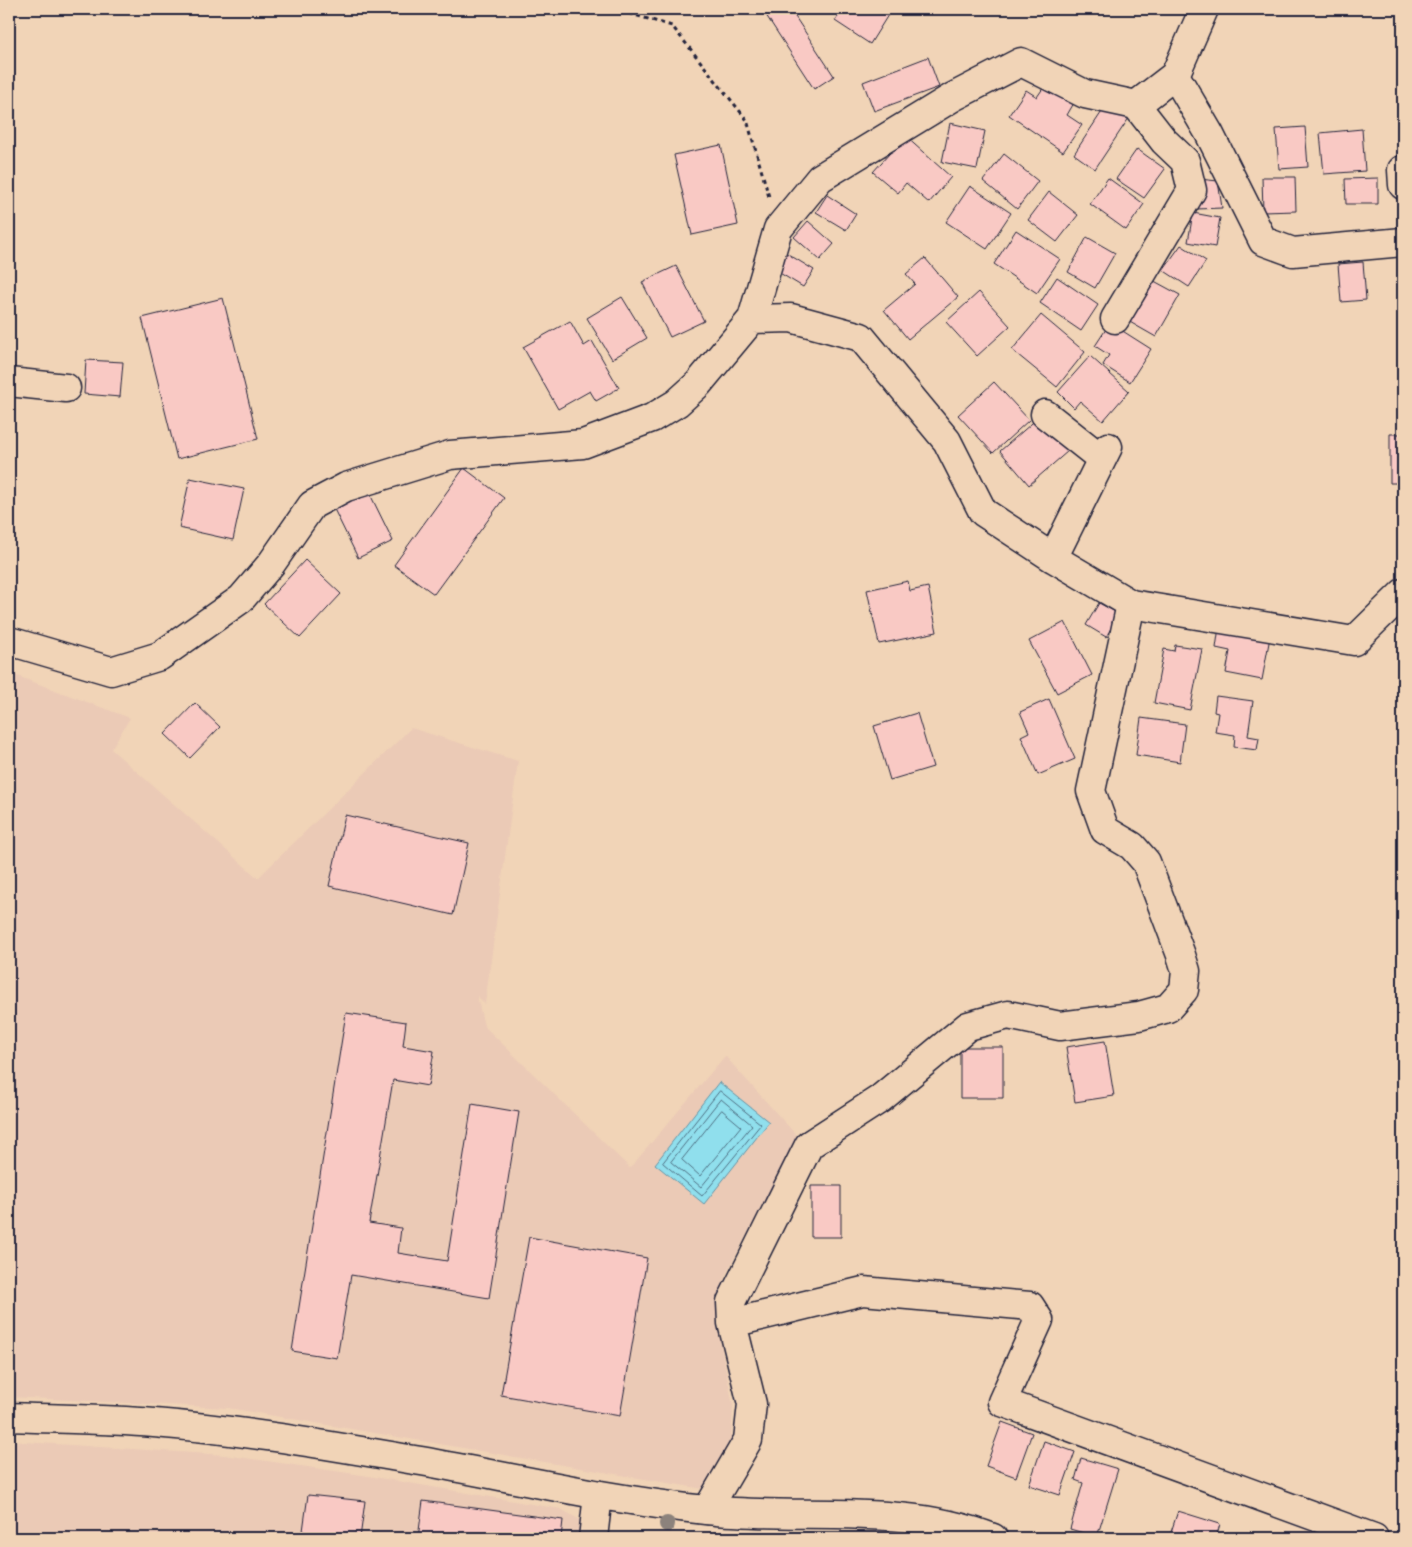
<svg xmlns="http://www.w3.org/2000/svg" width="1412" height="1547" font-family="'Architects Daughter',sans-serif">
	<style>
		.built { fill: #ebcab6 }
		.water { fill: #90dfed; stroke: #6493a6 }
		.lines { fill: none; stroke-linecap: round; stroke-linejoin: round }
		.shore { stroke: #4e6e82; stroke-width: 1 }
		.building { fill: #f9c9c4; stroke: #22223b }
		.street-casing { stroke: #22223b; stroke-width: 31 }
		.secondary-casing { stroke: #22223b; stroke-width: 31 }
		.path { stroke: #22223b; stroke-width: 3; stroke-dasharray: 4 4; stroke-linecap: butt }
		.street { stroke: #f1d4b7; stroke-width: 28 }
		.secondary { stroke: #f1d4b7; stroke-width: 28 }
		.tree { fill: #8c827b }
	</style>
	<rect width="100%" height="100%" fill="#f1d4b7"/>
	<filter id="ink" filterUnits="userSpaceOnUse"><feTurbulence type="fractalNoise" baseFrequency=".02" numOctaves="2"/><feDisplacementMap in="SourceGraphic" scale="10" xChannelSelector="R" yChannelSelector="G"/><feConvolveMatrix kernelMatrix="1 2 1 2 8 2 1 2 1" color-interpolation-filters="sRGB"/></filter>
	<g filter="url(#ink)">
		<path class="built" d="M9,673L130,718L111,749L258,878L411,728L518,761L485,1004L477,996L484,1026L630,1168L725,1056L798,1137L724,1278L716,1320L733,1405L731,1442L709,1490L228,1408L9,1397Z
			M9,1441L225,1455L362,1475L561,1509L592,1527V1538H9Z"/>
		<path class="water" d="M719,1082L769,1122L704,1204L655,1164Z"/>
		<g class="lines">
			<path class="shore" d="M720,1091L761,1124L702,1196L663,1163Z
				M721,1099L752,1125L701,1187L671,1162Z
				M722,1110L741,1126L700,1176L682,1160Z"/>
		</g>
		<path class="building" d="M775,9H790L834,76L814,89L766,15Z
			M843,9H878L888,15L870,44L835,21Z
			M928,57L939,87L874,111L863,82Z
			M1046,84L1074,103L1067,115L1082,125L1063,152L1009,115L1026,90L1037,97Z
			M1109,101L1131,115L1095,169L1074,154Z
			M950,123L985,131L977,169L942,162Z
			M1305,127L1308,167L1279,169L1276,129Z
			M1362,129L1365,171L1324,174L1320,133Z
			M905,136L951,177L929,203L906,183L898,193L873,172Z
			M721,145L738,225L692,235L674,155Z
			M1137,149L1165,169L1144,198L1116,179Z
			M1004,154L1038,181L1017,209L983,181Z
			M1262,177H1295L1296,211L1263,212Z
			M1108,178L1144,204L1126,230L1090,204Z
			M1378,178V204H1346L1345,179Z
			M1199,179L1218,181L1222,208L1197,209Z
			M970,186L1011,213L987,249L946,222Z
			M1049,192L1078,215L1057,242L1028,220Z
			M827,195L856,214L846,230L816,212Z
			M1193,213L1220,218L1215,247L1188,242Z
			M808,221L834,244L820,260L794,237Z
			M1016,230L1060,259L1037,293L994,264Z
			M1087,237L1115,253L1095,288L1068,272Z
			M1181,245L1206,261L1189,287L1163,270Z
			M783,251L814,270L803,287L773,269Z
			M925,258L958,297L908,339L884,310L915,284L906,274Z
			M1363,262L1366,300L1341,302L1338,264Z
			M676,266L704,321L670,337L642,282Z
			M1145,276L1180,295L1156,337L1121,317Z
			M1057,277L1098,305L1081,331L1040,303Z
			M979,292L1010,326L977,356L946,322Z
			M622,297L647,338L612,359L587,318Z
			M223,298L258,439L177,459L142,318Z
			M1041,315L1085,352L1057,387L1012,350Z
			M570,321L584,346L592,341L619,388L596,401L590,391L558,409L523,347Z
			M1110,323L1151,349L1130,382L1103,365L1109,355L1095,346Z
			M1090,356L1129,391L1103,421L1080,401L1074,408L1058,392Z
			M86,360L123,362L120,397L84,394Z
			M994,382L1029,420L993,453L958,415Z
			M1039,417L1068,451L1029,485L1000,451Z
			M1390,434H1403V483H1390Z
			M464,468L504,498L434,594L394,565Z
			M190,478L244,489L233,540L179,528Z
			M368,490L393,541L358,558L333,507Z
			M305,560L341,594L300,638L264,604Z
			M908,581L910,591L928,587L937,632L879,644L867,590Z
			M1099,603L1119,614L1106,637L1086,625Z
			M1065,622L1092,675L1057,693L1029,641Z
			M1219,627L1270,637L1262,680L1226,673L1230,651L1216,648Z
			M1175,645L1202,649L1190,710L1154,703L1164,649L1174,651Z
			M1216,696L1253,701L1248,736L1259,738L1257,750L1234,747L1235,735L1215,732L1218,713L1214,712Z
			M1049,699L1075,759L1038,775L1021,736L1029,732L1020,712Z
			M195,703L220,727L190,758L165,734Z
			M917,713L933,767L890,780L874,726Z
			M1141,718L1185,724L1180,762L1136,755Z
			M345,815L469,843L453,915L329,886Z
			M346,1013L406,1022L403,1046L434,1051L428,1086L393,1080L369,1223L401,1228L398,1253L447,1261L472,1104L519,1112L489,1298L351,1275L337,1358L292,1351Z
			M1105,1041L1114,1096L1075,1102L1066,1047Z
			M960,1047H1003V1098H960Z
			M811,1186H841V1237H811Z
			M529,1237L647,1258L620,1416L501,1395Z
			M1002,1422L1032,1433L1016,1477L986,1466Z
			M1044,1441L1075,1452L1060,1495L1029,1485Z
			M1081,1458L1118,1469L1097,1537L1070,1529L1083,1483L1075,1480Z
			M308,1495L365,1501L360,1538H302Z
			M423,1501L563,1520L561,1538H418Z
			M1178,1511L1220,1524L1216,1538H1169Z"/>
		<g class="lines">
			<g class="street-casing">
				<path id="street" d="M1175,75L1209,133L1263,241L1293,252L1403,242
					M1402,170L1403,185
					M752,319L791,318L861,337L947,441L983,512L1053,558L1131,604L1354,641L1403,593
					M1115,319L1192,190L1185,161L1164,141L1136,105
					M9,382L66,388
					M1045,414L1102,459
					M1053,558L1108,447
					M9,641L111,671L160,656L241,599L271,564L312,505L346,487L450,455L583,444L652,418L677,403L698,384L752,319L778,229L820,178L953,97L1021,62L1085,94L1136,105L1175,75L1204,9
					M732,1323L863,1291L1030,1306L1039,1320L1002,1402L1374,1538
					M707,1510L748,1440L752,1404L732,1323L731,1302L809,1145L880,1099L968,1026L1008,1015L1060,1026L1139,1016L1168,1008L1184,990L1186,971L1181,955L1146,862L1132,846L1105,830L1091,791L1131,604
					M593,1538L598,1495"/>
			</g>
			<g class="secondary-casing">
				<path id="secondary" d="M9,1417C57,1419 106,1419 154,1423C243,1430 332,1446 421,1461C516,1478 610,1500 706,1510C802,1520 902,1502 993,1538"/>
			</g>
			<path class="path" d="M614,9L672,26L747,120L769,197"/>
			<use href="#street" class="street"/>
			<use href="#secondary" class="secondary"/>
		</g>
		<circle class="tree" cx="667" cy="1524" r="8"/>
	</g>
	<rect width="1412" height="1547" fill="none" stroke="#f1d4b7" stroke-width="30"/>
	<rect x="15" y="15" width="1382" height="1517" fill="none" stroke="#22223b" stroke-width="2" filter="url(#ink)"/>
</svg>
